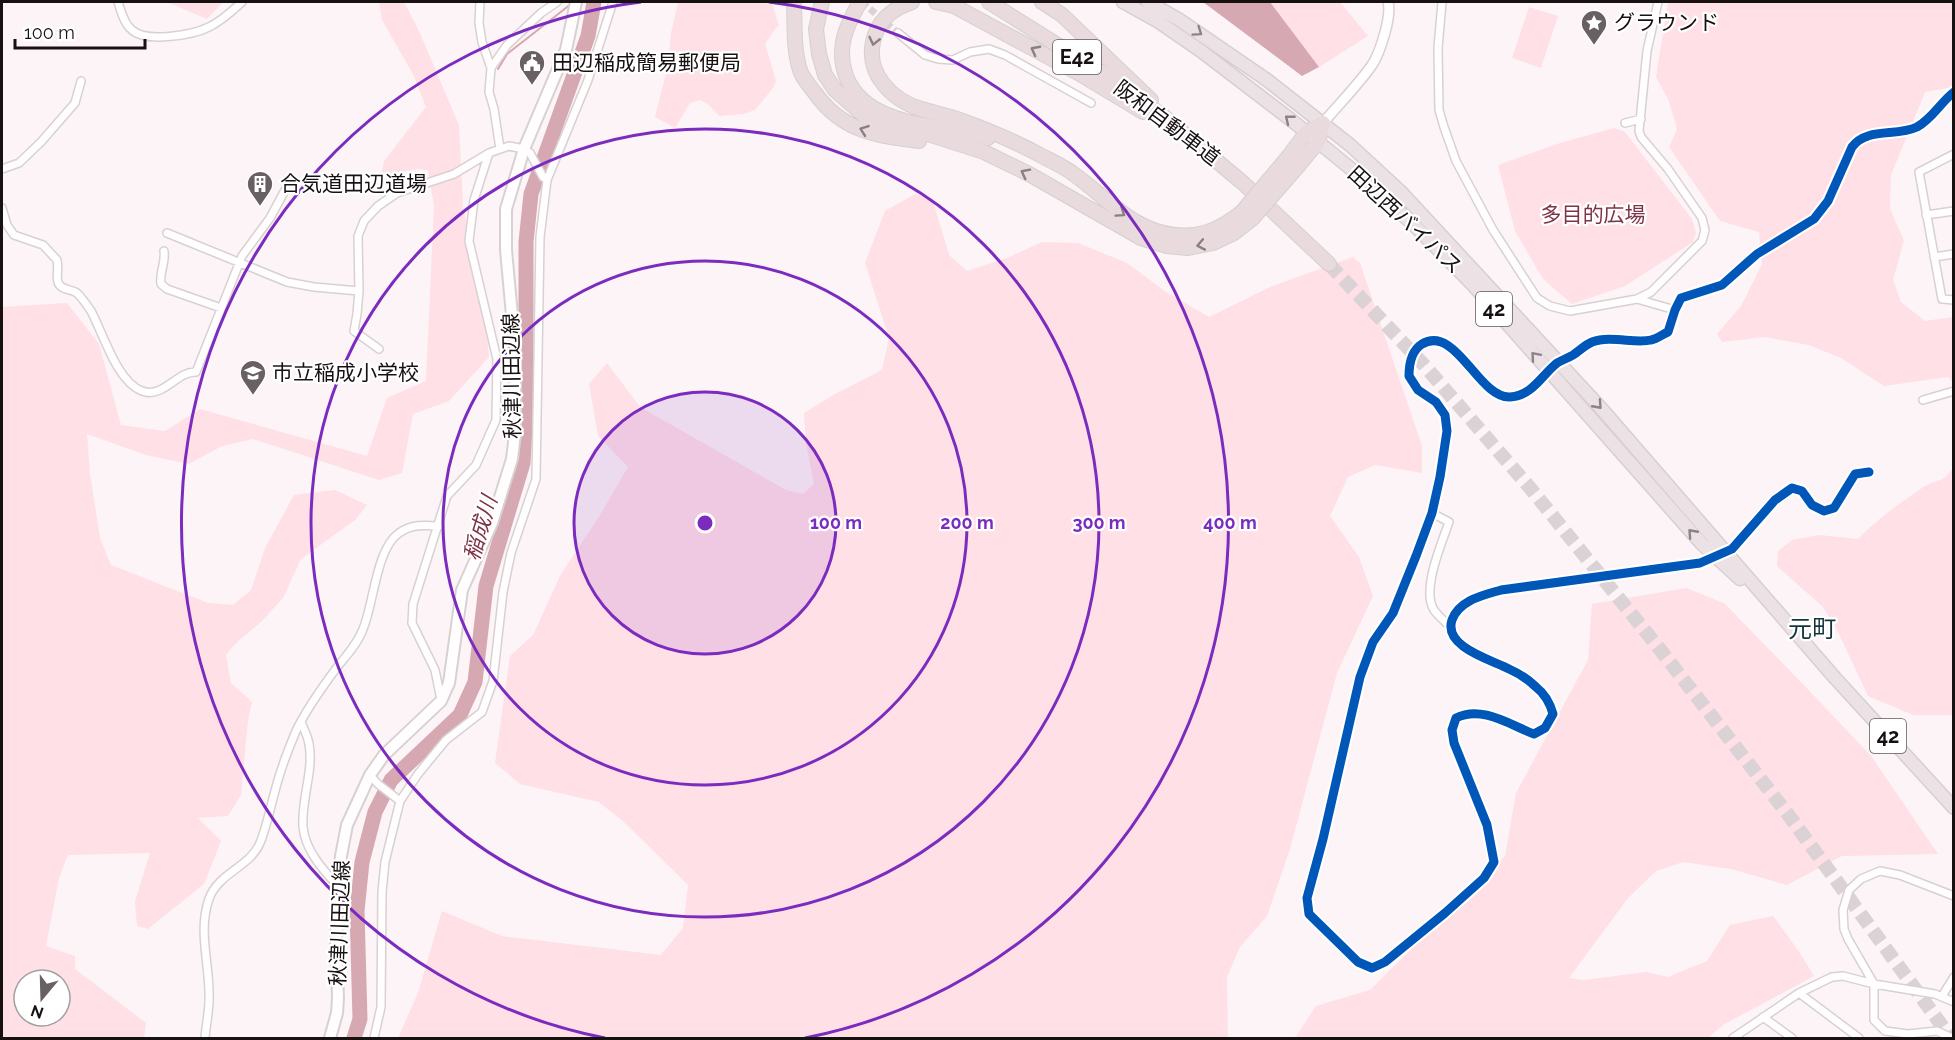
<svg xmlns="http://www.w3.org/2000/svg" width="1955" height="1040" font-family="Raleway,'Noto Sans JP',sans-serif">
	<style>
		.green { fill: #fee0e6; fill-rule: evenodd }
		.water { fill: #d6a8b1 }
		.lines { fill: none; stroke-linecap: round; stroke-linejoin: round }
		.stream { stroke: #d6a8b1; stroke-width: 2 }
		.river { stroke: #d6a8b1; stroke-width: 15 }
		.minor-tunnel { stroke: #dad2d4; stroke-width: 7; stroke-dasharray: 7 3.5; stroke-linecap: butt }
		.motorway-tunnel { stroke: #dad2d4; stroke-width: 14; stroke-dasharray: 14 7; stroke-linecap: butt }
		.minor-casing { stroke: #d8d1d2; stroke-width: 10 }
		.tertiary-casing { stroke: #d8d1d2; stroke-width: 12 }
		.secondary-casing { stroke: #d8d1d2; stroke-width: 14 }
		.trunk-casing { stroke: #d5d0d1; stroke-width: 15 }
		.motorway-casing { stroke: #d5d0d1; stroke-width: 16 }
		.minor { stroke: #fffdfe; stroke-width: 7 }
		.tertiary { stroke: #fffdfe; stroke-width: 9 }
		.secondary { stroke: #fffdfe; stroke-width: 10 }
		.trunk { stroke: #ece1e4; stroke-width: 12 }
		.motorway { stroke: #e8dadd; stroke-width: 14 }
		.motorway-bridge-casing { stroke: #d5d0d1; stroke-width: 16; stroke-linecap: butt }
		.motorway-bridge { stroke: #e8dadd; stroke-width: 14 }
		.cycleway-casing { stroke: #fff; stroke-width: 13 }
		.cycleway { stroke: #0057b8; stroke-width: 9 }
		.oneway { stroke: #8d8386 }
		.oneway2 { stroke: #8a8082 }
		.ring { fill: none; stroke: #7b2cbf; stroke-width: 3 }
		.labels { text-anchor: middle; stroke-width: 4.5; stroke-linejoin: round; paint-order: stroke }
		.shield { fill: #fff; stroke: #5d5859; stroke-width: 1.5 }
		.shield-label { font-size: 20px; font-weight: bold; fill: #181112 }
		.poi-label { font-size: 21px; fill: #181112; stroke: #fff; text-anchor: start }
		.street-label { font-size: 21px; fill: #181112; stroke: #fff }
		.park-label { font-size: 21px; fill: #7f3347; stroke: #fff }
		.water-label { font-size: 22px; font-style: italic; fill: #803448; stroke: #fff }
		.quarter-label { font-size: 24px; fill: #14343c; stroke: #fff }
		.centre { fill: #7b2cbf; stroke: #fff; stroke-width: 3 }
		.ring-label { font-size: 18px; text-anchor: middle; font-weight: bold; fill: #7b2cbf; stroke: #fff; stroke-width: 4.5; stroke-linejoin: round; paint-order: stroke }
	</style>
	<rect width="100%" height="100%" fill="#fcf4f6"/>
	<path class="green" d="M171,2H223L207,19L169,3Z
		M379,2H404L419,31L459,125L463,206L484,307L489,357L449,401L413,414L402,473L379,480L253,439L222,446L189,464L146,455L87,434L90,474L100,538L111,565L208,603L233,605L251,590L265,548L294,495L335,490L367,505L355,520L301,559L283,598L262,621L235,644L226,655L231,683L252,702L248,720L241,795L228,816L198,818L221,841L204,884L148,929L137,926L135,901L150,853L68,855L59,878L46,946L75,956V969L146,1023L144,1038H2V307L67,303L99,344L121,425L165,431L200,409L367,456L387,398L426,381L434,206L428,170L418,169L381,175L384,161L426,107L414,76L382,20ZM24,980H60V1016H24Z
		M678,2H772L779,26L776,28L765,44L776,81L773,88L755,110L743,114L719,116L709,105L700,100L690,103L675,128L655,117L668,65L671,33Z
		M1270,2H1340L1368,36L1319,67Z
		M1668,2H1953V87L1925,92L1891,175L1890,209L1904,240L1893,280L1901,302L1925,321L1953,317V382L1948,377L1884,386L1841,358L1809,345L1764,337L1722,342L1717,334L1741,306L1762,264L1759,232L1720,221L1669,147L1677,129L1669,101L1656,77Z
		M1529,7L1558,16L1541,68L1512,58Z
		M1614,128L1625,132L1692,219L1696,233L1693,242L1625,286L1572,304L1543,279L1515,231L1498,165L1560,143Z
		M915,194L932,198L949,255L967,271L1007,258L1042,242L1078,243L1127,263L1166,292L1209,317L1270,287L1353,257L1360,263L1422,446V473L1375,465L1348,477L1330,516L1359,557L1373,596L1337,673L1290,849L1267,916L1240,947L1227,977L1228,1038H398L418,993L442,911L502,936L661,955L683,928L688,885L625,823L599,802L520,784L495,763L510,656L533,635L561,574L600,515L628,467L598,436L589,384L607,363L640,407L786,490L803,494L814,484L806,443L804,413L835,394L882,370L889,338L865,263L885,211Z
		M1953,468V715H1913L1868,696L1839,634L1823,607L1777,566L1778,551L1792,540L1819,535L1858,539C1876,520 1900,503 1922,488C1937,478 1941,485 1953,468Z
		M1686,588L1724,603L1798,679L1871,756L1938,854L1842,856L1787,885L1731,869L1683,862L1656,871L1628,898L1569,978L1584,980L1646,972L1668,977L1707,961L1730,925L1773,916L1800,953L1814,976L1723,1025L1708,1038H1295L1316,1006L1370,990L1505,856L1516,793L1588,660L1592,604Z"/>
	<path class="water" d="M1203,2H1270L1319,67L1302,76Z"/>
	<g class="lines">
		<path class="stream" d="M498,69L507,54L571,4"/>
		<path class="river" d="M354,1038L360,1019L357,911L362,862L375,812L391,780L460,715L475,682L486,586L523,463L526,410V242L531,194L588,36L594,2"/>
		<path class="minor-tunnel" d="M862,2L898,33
			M1700,563L1717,555"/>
		<path class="motorway-tunnel" d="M1329,264L1424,365L1531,489L1662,652L1790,817L1951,1038"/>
		<g class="minor-casing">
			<path id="minor" d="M118,2C121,11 124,24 132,30C146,43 193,35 209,27C222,21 232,11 242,2
				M480,2L479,23L482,42L491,68L489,92L494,109L500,149
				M1442,2L1438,48L1439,110L1444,127L1456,161L1493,230L1537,298L1550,306L1570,311L1637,299L1651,292L1702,241L1705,230L1702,218L1668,169L1641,137L1639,131L1647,51L1658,2
				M898,33L925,55L938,59L953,60L970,52L989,49L1005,55L1091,103
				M491,68L507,45L541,13L557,2
				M1625,123L1641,119
				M1954,154L1919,172L1942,299L1954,300
				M2,169L19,163L41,142L75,103L81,81
				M2,208L7,225L14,235L43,245L57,260C59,267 56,275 58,282C60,290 71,289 77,293C82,298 87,305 91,311C103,333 117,382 142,391C163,399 177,371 196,372L242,256L270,218L290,181
				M1926,215L1954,211
				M167,233L287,282L314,287L359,291
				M164,251C166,263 159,272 161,284L167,289L221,308
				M1934,257L1954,254
				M1637,299L1675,310
				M379,349L354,331L357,314L359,291L358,236L364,221L378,206L397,193L454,174L489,153L509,146L524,149L530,153L543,177L547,180
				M1558,362L1592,342L1611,339L1651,340L1668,332L1675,310L1681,298L1722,285L1757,254L1814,219L1828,201L1852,147C1867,127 1896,137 1917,127C1932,119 1940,103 1954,92
				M1550,370C1539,382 1527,398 1508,397C1479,396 1456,326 1423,344C1411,350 1409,363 1409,376L1418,390L1436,402L1445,415L1447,431L1440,477L1432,513L1416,556L1393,613L1373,642L1360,677L1323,839L1307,898L1309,914L1358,962L1372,968L1385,962L1484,878L1494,862L1487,825L1454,743L1452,730L1456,718C1482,705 1510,725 1534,734L1545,728L1553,714C1550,703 1545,694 1536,687C1529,680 1518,673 1509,669C1492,660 1443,647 1452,620C1459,600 1484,595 1501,590L1700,563
				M1923,400L1954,391
				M1432,513L1449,522C1442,543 1421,590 1434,610C1438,616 1446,622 1451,628
				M1732,549C1749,530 1769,499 1792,488L1802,491L1812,505L1824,511L1834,508L1855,474L1869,472
				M441,700L435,670L412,623L413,604L447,496L476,465L496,420L497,359L469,241L474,200L489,153
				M301,722C304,729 308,737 309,744C314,771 301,799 303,827C305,850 323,870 338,886
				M370,775L378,784L400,801
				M1799,993L1859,1038
				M1942,996L1954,977
				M1763,1017L1792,1038
				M205,1038C206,1024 210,1008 209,993C209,962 198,930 209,899C218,873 250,867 260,843C267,826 270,808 275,791C280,771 288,750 296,731C307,708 323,686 338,666C347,655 358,643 363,629C374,603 376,549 399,533C411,524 425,525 439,526
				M374,1038L381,1007L382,892L385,862L400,801L418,774L446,740L482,712L493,681L503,592L511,553L536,479L540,237L547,180L588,80L613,2
				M1733,1038L1799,993L1832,977L1843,976L1874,984L1935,994L1954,1002
				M1952,1038L1937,1031L1908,1034L1885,1031L1874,1020V984L1848,939L1844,929L1843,910L1849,890L1861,879L1880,871L1900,875L1954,896"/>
		</g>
		<g class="tertiary-casing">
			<path id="tertiary" d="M1323,123C1339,104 1358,85 1372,65C1380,53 1392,16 1388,2"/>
		</g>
		<g class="secondary-casing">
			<path id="secondary" d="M330,1038L337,1013L338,998L336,942L338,886L341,856L347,825L370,775L384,755L441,701L449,683L462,590L492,523L512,459L515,434V348L506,250V209L524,149L566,50L576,2"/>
		</g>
		<g class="trunk-casing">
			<path id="trunk" d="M1123,2L1159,22L1201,51L1290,119L1350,168L1415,226L1473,285L1702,544L1740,579
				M1148,2L1178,19L1267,80L1350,145L1402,193L1600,407L1835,678L1954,808"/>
		</g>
		<g class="motorway-casing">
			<path id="motorway" d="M794,2C795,24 793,48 800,70C802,78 810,86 815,93C842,131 876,136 919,141
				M822,2L816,29L819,54L825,75L835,90L867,118L892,127L931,135L984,152L1029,174L1141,238L1167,246L1188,248L1213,243L1234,233L1252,219
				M860,2C846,26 836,48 846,76C866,129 943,124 988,138
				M912,2C893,8 877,21 873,42C866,74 892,100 921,109C934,113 947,115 960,120C988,130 1014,141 1040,155C1051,161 1065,167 1075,175C1107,198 1133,231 1175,235C1202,238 1222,228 1242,212
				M936,2L954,6L1080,74L1143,112
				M989,2L1102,73L1163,116L1243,183L1329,264
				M1042,2L1062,15L1151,100
				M1289,156L1306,133L1323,123
				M1299,165L1318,142L1323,123"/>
		</g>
		<use href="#minor" class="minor"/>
		<use href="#tertiary" class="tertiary"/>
		<use href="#secondary" class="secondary"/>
		<use href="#trunk" class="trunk"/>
		<use href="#motorway" class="motorway"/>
		<g class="motorway-bridge-casing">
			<path id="motorway-bridge" d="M1242,212L1289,156
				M1252,219L1299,165"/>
		</g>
		<use href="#motorway-bridge" class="motorway-bridge"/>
		<g class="cycleway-casing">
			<path id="cycleway" d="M1869,472L1855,474L1834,508L1824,511L1812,505L1802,491L1792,488L1775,500L1732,549L1700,563L1501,590C1484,595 1459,600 1452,620C1443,647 1492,660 1509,669C1518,673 1529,680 1536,687C1545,694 1550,703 1553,714L1545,728L1534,734C1510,725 1482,705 1456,718L1452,730L1454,743L1487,825L1494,862L1484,878L1445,913L1385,962L1372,968L1358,962L1309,914L1307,898L1323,839L1360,677L1373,642L1393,613L1416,556L1432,513L1440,477L1447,431L1445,415L1436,402L1418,390L1409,376C1409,364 1411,351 1422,344C1456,324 1479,399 1510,397C1532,396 1541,376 1557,363C1562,360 1568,358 1573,355C1579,351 1585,345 1592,342C1611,335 1635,344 1651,340C1657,339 1663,334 1668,332L1675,310L1681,298L1722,285L1757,254L1814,219L1828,201L1852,147C1867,127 1896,137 1917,127C1932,119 1940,103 1954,92"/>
		</g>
		<use href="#cycleway" class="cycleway"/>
	</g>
	<defs><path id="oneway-chevron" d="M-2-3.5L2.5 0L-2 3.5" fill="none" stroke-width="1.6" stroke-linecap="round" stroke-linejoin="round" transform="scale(1.5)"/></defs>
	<g class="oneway">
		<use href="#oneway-chevron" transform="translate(1198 32) rotate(35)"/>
		<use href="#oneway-chevron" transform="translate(1289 119) rotate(-141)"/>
		<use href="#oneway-chevron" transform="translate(1535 356) rotate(-131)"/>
		<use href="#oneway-chevron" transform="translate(1598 405) rotate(48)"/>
		<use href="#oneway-chevron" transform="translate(1692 533) rotate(-132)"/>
	</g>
	<g class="oneway2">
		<use href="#oneway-chevron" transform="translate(874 41) rotate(103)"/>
		<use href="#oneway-chevron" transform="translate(1035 50) rotate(-152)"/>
		<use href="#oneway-chevron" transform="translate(864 130) rotate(-160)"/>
		<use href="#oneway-chevron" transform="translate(1025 173) rotate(-153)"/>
		<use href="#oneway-chevron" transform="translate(1121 213) rotate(34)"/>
		<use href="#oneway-chevron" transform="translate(1201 245) rotate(169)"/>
	</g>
	<circle cx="705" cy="523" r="131" fill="#7b2cbf" fill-opacity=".12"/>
	<g class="ring">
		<circle cx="705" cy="523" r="131"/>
		<circle cx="705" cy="523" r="262"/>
		<circle cx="705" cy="523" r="394"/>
		<path d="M605 1038A525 525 0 0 1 641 2M769 2A525 525 0 0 1 805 1038"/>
	</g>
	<defs>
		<g id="sight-pin" transform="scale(1.35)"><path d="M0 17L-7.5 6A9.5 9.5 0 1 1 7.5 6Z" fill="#686062" stroke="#fff"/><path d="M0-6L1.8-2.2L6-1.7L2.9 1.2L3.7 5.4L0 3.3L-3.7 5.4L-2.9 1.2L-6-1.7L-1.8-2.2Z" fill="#fff"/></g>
		<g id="civic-pin" transform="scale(1.35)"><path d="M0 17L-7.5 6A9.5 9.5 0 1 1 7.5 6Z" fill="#686062" stroke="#fff"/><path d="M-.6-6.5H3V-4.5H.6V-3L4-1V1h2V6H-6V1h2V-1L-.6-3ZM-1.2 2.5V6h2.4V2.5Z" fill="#fff"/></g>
		<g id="building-pin" transform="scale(1.35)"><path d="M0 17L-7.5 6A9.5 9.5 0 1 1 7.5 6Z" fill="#686062" stroke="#fff"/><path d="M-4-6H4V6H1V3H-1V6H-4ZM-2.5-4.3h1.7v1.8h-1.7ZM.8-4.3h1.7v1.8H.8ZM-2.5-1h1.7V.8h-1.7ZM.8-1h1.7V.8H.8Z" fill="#fff"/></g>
		<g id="school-pin" transform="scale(1.35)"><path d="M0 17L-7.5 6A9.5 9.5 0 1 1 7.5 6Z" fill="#686062" stroke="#fff"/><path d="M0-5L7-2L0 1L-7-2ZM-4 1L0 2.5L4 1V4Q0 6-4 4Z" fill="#fff"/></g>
	</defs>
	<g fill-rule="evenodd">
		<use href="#sight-pin" x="1594" y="23"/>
		<use href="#civic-pin" x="532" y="63"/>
		<use href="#building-pin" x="260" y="184"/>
		<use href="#school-pin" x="253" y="373"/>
	</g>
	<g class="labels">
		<g class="shield">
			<rect x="1053" y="40" width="48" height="34" rx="4.5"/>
			<rect x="1476" y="292" width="36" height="34" rx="4.5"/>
			<rect x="1870" y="719" width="36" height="34" rx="4.5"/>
		</g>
		<g class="shield-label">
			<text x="1077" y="64">E42</text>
			<text x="1494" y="316">42</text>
			<text x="1888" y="743">42</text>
		</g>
		<g class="poi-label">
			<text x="1614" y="30">グラウンド</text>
			<text x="552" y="70">田辺稲成簡易郵便局</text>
			<text x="280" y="191">合気道田辺道場</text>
			<text x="272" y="380">市立稲成小学校</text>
		</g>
		<g class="street-label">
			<text transform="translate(1167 123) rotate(37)" y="7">阪和自動車道</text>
			<text transform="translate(1405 220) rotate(43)" y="7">田辺西バイパス</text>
			<text transform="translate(512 376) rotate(-91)" y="7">秋津川田辺線</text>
			<text transform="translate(340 923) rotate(-88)" y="7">秋津川田辺線</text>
		</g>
		<g class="park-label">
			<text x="1593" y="222">多目的広場</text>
		</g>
		<g class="water-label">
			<text transform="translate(480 528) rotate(-73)" y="8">稲成川</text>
		</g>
		<g class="quarter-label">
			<text x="1812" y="637">元町</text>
		</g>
	</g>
	<circle cx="705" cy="523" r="9" class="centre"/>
	<g class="ring-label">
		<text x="836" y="529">100 m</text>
		<text x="967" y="529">200 m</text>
		<text x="1099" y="529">300 m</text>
		<text x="1230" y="529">400 m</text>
	</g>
	<rect width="1955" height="1040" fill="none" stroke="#181112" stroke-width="6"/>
	<g transform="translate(42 998) rotate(199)"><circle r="28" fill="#ffffff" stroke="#a3a0a0" stroke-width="1.5"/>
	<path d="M0-4.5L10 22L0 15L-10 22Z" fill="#686062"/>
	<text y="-9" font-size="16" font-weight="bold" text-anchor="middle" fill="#181112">N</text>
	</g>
	<path d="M15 39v9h130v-9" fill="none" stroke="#181112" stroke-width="3"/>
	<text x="24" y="39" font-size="18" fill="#181112" stroke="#ffffff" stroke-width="4.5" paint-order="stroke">100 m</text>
</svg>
